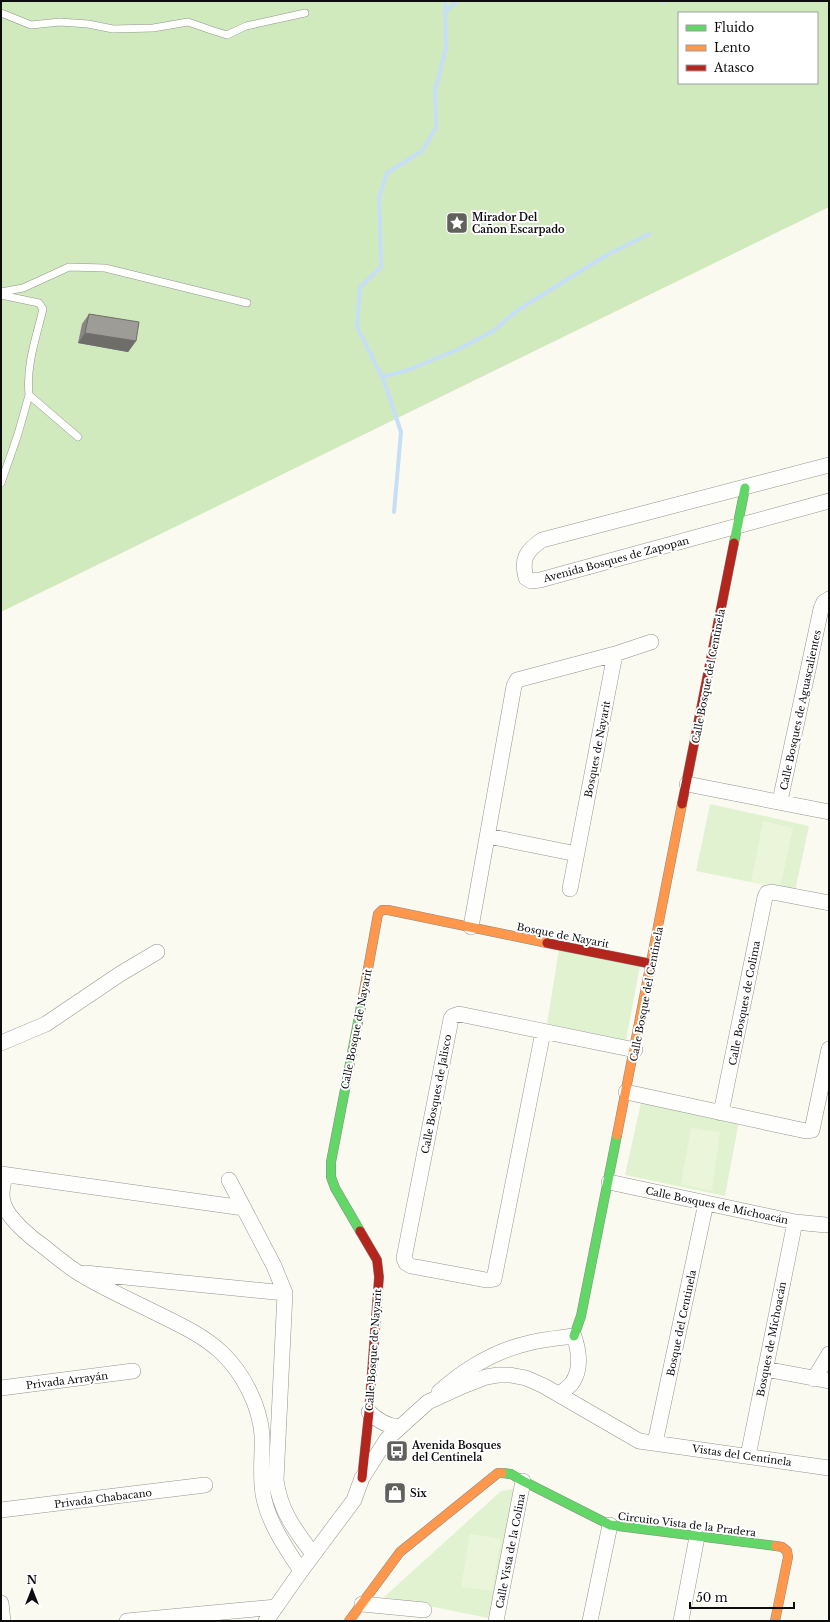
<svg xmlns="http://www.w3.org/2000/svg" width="830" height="1622" font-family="'Libre Baskerville',serif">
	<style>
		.green { fill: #e1f2d1 }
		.forest { fill: #d0eabe; fill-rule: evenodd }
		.pitch { fill: #ebf5da }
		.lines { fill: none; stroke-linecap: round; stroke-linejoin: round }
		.stream { stroke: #c6dff6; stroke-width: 4 }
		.lane-casing { stroke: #949490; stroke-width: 8 }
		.street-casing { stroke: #949490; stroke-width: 16 }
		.fast-casing { stroke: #8b8a86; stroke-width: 10 }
		.slow-casing { stroke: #8b8a86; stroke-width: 10 }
		.jam-casing { stroke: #8b8a86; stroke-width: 10 }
		.lane { stroke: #fefefd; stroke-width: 7 }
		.street { stroke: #fefefd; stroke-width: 15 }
		.fast { stroke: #63d668; stroke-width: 9 }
		.slow { stroke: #ff974d; stroke-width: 9 }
		.jam { stroke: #b3261e; stroke-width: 9 }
		.wall { fill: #888682 }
		.shaded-wall { fill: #6f6d6a }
		.building { fill: #9e9c97; stroke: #6f6d6a }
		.labels { text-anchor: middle; stroke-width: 4; stroke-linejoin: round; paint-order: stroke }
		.poi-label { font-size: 10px; font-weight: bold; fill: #0d0d0d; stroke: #fff; text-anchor: start }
		.street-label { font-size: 10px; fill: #0d0d0d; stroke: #fff }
	</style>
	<rect width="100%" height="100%" fill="#fbfaf1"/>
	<path class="green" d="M710,804L809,826L795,891L696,871Z
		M559,949L640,966L626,1040L547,1024Z
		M642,1098L739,1121L725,1196L625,1175Z
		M513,1489L517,1496L488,1618L384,1597L501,1491Z"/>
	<path class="forest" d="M1,1H829V207L1,612ZM679,13H817V83H679Z"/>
	<path class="pitch" d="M763,821L793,828L780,888L751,882Z
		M691,1128L720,1132L712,1191L681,1184Z
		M470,1534L501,1539L492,1591L461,1587Z"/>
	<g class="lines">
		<path class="stream" d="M661,1L663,2
			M445,12L458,1
			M382,377L408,370L459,349L493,331L518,310L605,256L649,234
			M394,512L401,432L384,381L357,327L360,287L381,267L379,197L387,173L422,151L436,128L435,90L446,48L445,1"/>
		<g class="lane-casing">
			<path id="lane" d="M1,13L31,25L60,22L88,24L113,29L153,28L188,22L211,30L227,35L246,26L305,13
				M1,292L23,288L69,267L105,268L247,303
				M1,295L39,303L43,309C36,338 26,365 29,395L78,437
				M1,483L18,434L29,395"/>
		</g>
		<g class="street-casing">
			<path id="street" d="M829,465L542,540C526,551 521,559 526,578L531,581L540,580L829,501
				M687,784L829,812
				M780,801L821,609L824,602L829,599
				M488,836L577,854
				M570,889L615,654
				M471,927L514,686L517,680L615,654L651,642
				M543,1032L494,1279L486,1280L411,1266L406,1263L404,1258L451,1019L453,1016L459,1014L635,1050
				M1,1043L46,1024L120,974L157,952
				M626,1092L806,1131L812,1130L829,1049
				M721,1113L765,897L767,893L772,892L829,903
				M1,1174L244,1208
				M5,1175C3,1186 0,1195 4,1205C9,1219 31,1238 43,1246C54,1255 65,1264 77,1272C99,1286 128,1299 152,1311C176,1323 202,1334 222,1353C243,1373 260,1406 262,1435C263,1456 259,1478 264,1499C270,1525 286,1548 301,1571
				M229,1180L274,1266L285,1293L276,1480C280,1511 295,1530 313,1554
				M609,1182L795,1222L826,1225
				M85,1273L285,1293
				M765,1369L829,1381
				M814,1379L829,1354
				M1,1388L133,1371
				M439,1392C465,1369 494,1351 529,1343C544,1339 559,1338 574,1336C579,1351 582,1369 572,1383C569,1387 564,1390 560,1394
				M369,1412C378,1421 387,1426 399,1427
				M655,1443L706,1203
				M748,1456L795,1222
				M1,1510L205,1485
				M1,1603L3,1621
				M362,1604L424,1610
				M127,1621L276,1607
				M266,1621L301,1571L354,1500L362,1478L387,1439L428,1402L463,1386L486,1377L498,1375H510L526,1378L544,1386L639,1441L829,1468
				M496,1621L523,1481
				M590,1621L610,1525
				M681,1621L697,1537"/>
		</g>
		<g class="fast-casing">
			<path id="fast" d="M734,543L745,488
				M360,1231L335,1188L331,1177V1162L363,996
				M574,1336L581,1316L617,1135
				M502,1473L511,1474L523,1481L610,1525L776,1546"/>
		</g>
		<g class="slow-casing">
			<path id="slow" d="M363,996L378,914L382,910H388L547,943
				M617,1135L682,804
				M349,1621L400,1552L498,1473H502
				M775,1621L788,1557L787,1551L782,1547L776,1546"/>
		</g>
		<g class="jam-casing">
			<path id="jam" d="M682,804L734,543
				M547,943L652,964
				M360,1231L377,1260L379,1277L369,1412L362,1478"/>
		</g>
		<use href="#lane" class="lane"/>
		<use href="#street" class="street"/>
		<use href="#fast" class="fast"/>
		<use href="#slow" class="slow"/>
		<use href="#jam" class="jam"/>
	</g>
	<path class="wall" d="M89,314L136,341L128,352L78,343L82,324Z"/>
	<path class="shaded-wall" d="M85,333L136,341L128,352L78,343Z"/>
	<path class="building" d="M89,314L139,322L136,341L85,333Z"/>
	<defs>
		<g id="sight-square" transform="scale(1.15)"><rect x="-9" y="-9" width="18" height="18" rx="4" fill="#60605d" stroke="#fff"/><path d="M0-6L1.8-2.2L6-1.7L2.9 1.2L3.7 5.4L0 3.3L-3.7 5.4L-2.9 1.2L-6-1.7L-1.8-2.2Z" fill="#fff"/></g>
		<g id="bus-square" transform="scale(1.15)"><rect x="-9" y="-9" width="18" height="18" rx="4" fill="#60605d" stroke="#fff"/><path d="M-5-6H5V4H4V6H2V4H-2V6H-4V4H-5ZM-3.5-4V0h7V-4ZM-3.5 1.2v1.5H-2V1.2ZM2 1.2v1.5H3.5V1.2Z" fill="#fff"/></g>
		<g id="shop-square" transform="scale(1.15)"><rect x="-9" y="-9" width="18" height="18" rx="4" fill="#60605d" stroke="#fff"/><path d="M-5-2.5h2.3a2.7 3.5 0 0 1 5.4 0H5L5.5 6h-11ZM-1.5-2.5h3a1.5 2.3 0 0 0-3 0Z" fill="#fff"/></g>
	</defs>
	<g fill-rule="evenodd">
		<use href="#sight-square" x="457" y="223"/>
		<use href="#bus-square" x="397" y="1451"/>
		<use href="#shop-square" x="395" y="1493"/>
	</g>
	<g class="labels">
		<g class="poi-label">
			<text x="472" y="221">Mirador Del<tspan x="472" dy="12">Cañon Escarpado</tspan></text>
			<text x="412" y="1449">Avenida Bosques<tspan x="412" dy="12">del Centinela</tspan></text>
			<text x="410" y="1497">Six</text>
		</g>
		<g class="street-label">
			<text transform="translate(616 559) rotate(-15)" y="4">Avenida Bosques de Zapopan</text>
			<text transform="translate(708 676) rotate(-79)" y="4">Calle Bosque del Centinela</text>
			<text transform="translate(800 710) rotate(-78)" y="4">Calle Bosques de Aguascalientes</text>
			<text transform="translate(597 749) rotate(-79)" y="4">Bosques de Nayarit</text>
			<text transform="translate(563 935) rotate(11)" y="4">Bosque de Nayarit</text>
			<text transform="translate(646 994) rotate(-79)" y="4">Calle Bosque del Centinela</text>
			<text transform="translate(744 1003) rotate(-79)" y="4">Calle Bosques de Colima</text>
			<text transform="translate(356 1029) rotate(-79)" y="4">Calle Bosque de Nayarit</text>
			<text transform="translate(436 1094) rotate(-79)" y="4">Calle Bosques de Jalisco</text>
			<text transform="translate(717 1205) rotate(12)" y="4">Calle Bosques de Michoacán</text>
			<text transform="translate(681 1323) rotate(-78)" y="4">Bosque del Centinela</text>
			<text transform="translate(771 1339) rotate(-79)" y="4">Bosques de Michoacán</text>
			<text transform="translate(373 1350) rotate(-86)" y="4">Calle Bosque de Nayarit</text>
			<text transform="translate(67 1380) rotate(-7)" y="4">Privada Arrayán</text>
			<text transform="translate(742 1455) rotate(8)" y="4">Vistas del Centinela</text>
			<text transform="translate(103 1498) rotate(-7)" y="4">Privada Chabacano</text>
			<text transform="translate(687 1524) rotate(7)" y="4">Circuito Vista de la Pradera</text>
			<text transform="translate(510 1551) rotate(-79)" y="4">Calle Vista de la Colina</text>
		</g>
	</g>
	<rect width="830" height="1622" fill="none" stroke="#0d0d0d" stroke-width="4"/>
	<rect x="678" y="12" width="140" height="72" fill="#ffffff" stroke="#9e9e9e"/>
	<rect x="686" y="25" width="20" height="6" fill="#63d668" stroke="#9e9e9e"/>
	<text x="714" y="32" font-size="12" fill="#0d0d0d">Fluido</text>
	<rect x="686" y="45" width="20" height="6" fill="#ff974d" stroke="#9e9e9e"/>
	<text x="714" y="52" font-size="12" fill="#0d0d0d">Lento</text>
	<rect x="686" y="65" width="20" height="6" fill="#b3261e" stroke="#9e9e9e"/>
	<text x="714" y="72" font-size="12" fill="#0d0d0d">Atasco</text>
	<g transform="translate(32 1590)" stroke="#ffffff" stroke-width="3" paint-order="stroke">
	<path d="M0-3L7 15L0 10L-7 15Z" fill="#0d0d0d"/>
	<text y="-6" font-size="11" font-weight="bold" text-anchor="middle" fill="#0d0d0d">N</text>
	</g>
	<path d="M690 1602v6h104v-6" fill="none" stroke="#0d0d0d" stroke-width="2"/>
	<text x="696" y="1602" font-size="12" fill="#0d0d0d" stroke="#ffffff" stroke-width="3" paint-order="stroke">50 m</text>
</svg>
